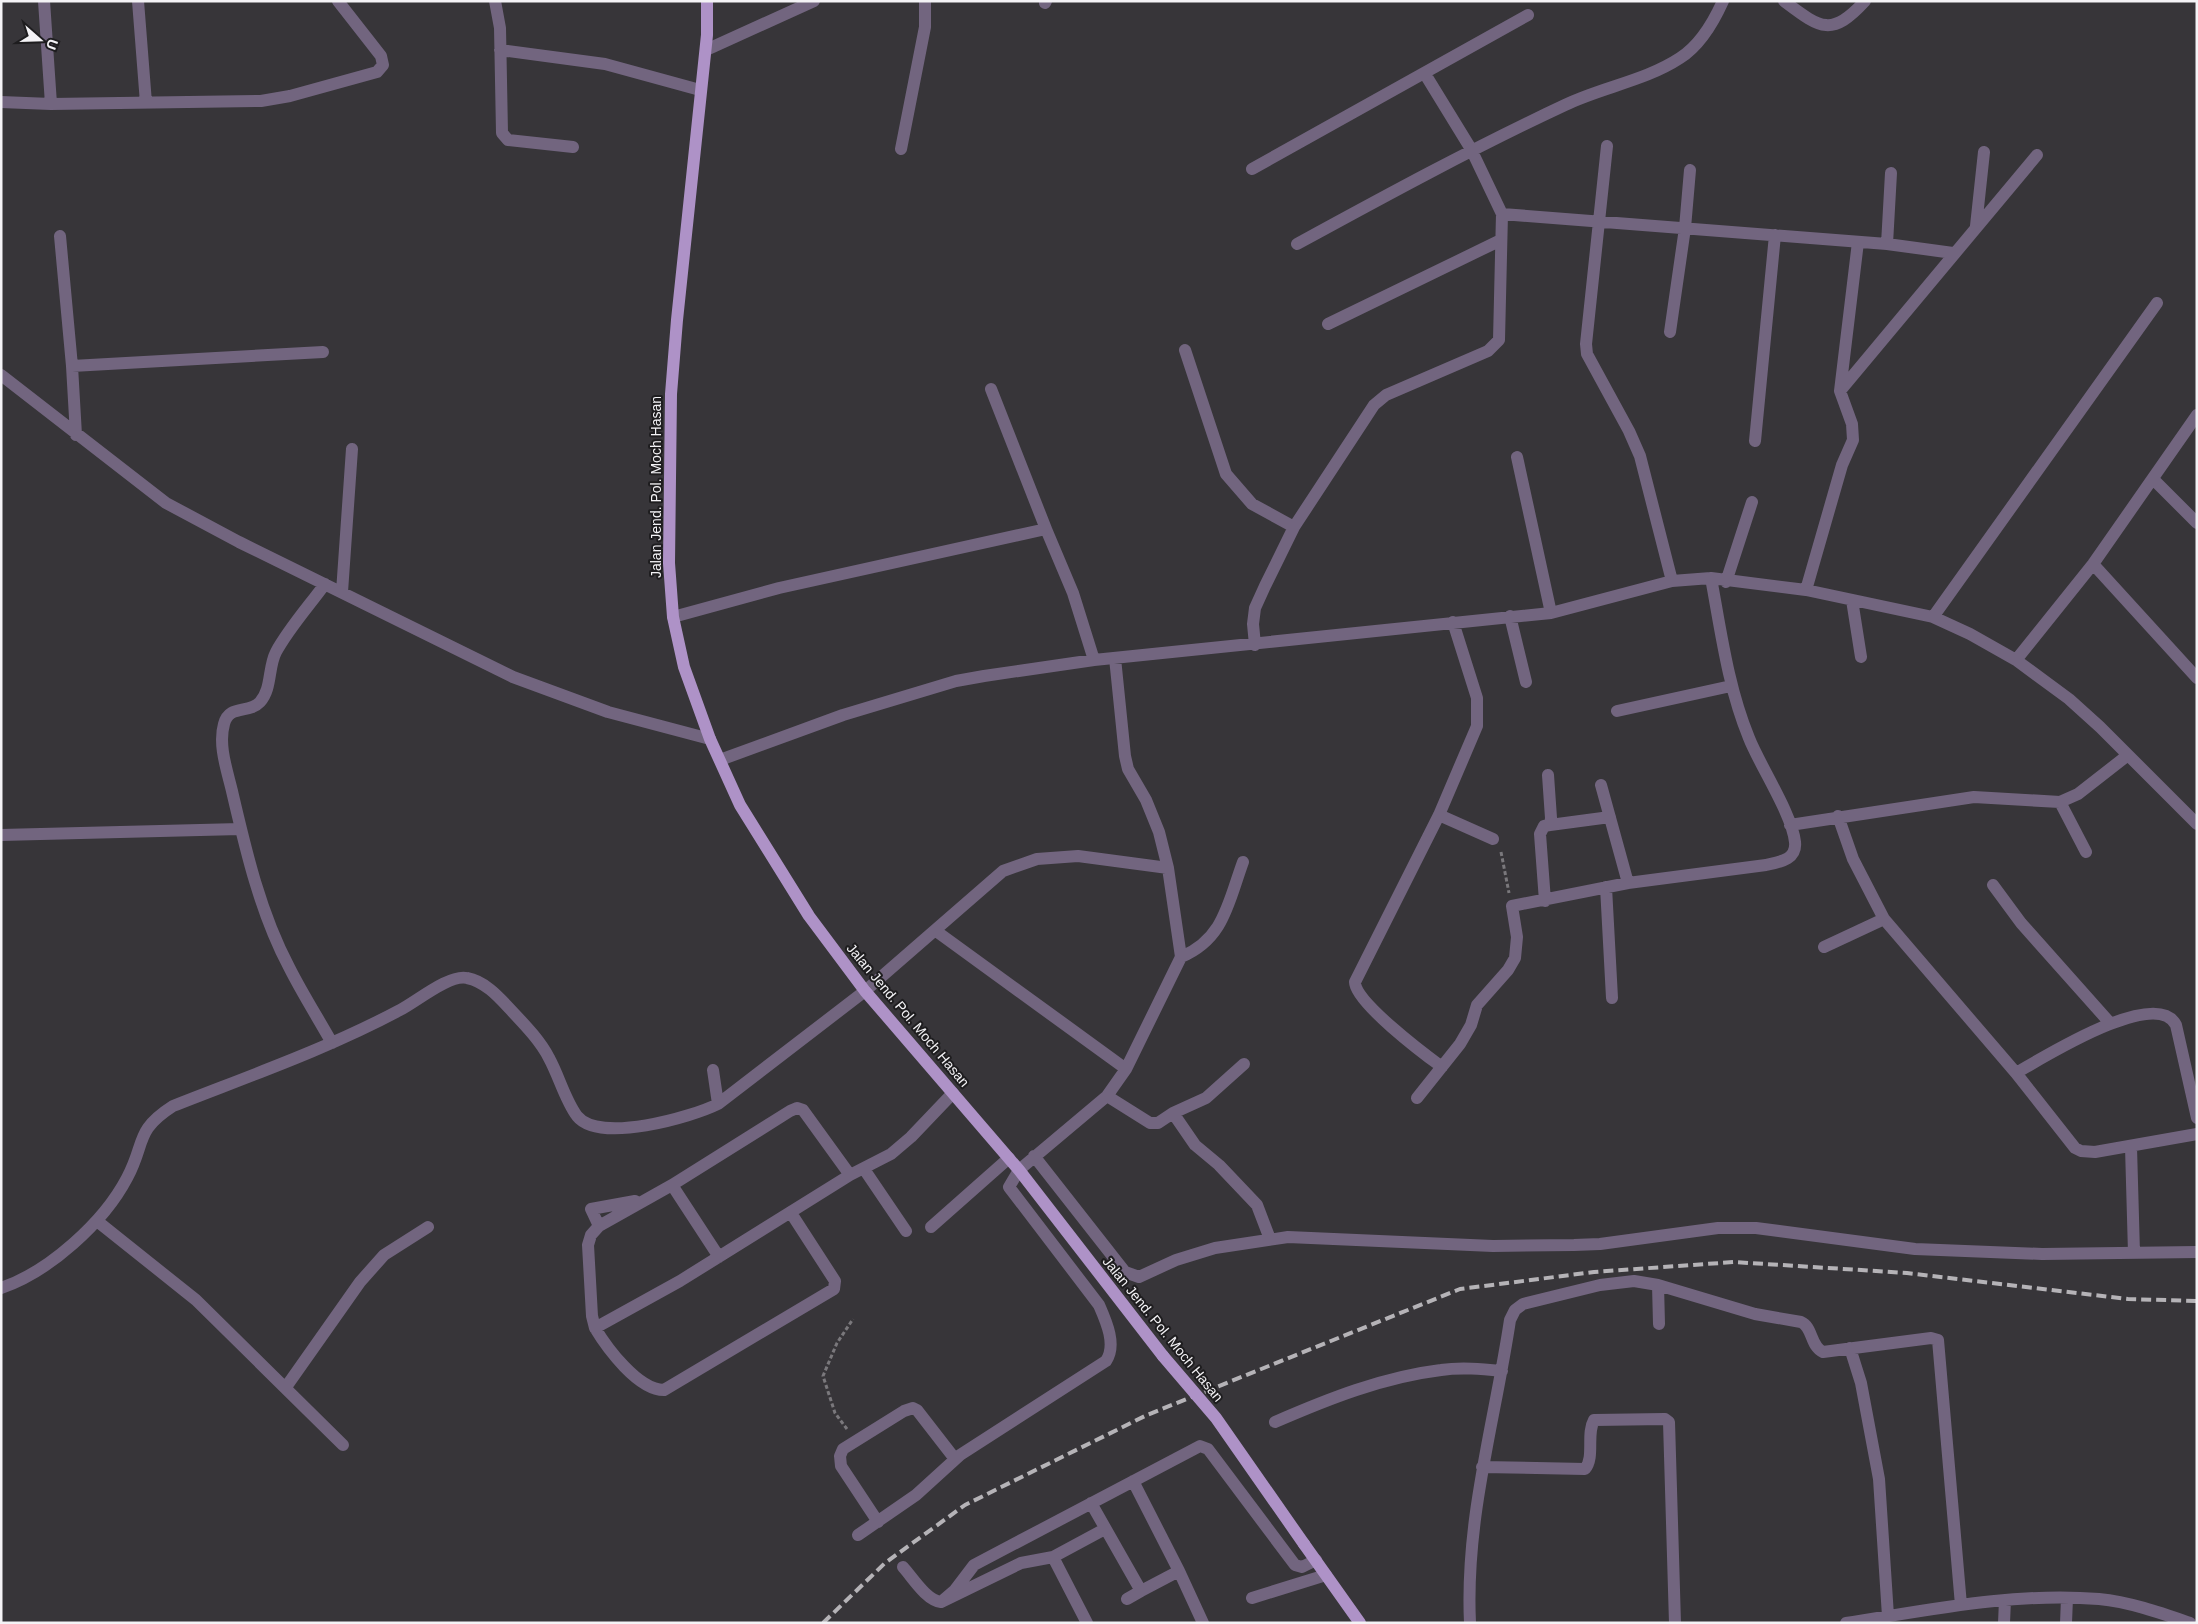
<svg xmlns="http://www.w3.org/2000/svg" width="2198" height="1624" font-family="Helvetica,sans-serif">
	<style>
		.lines { fill: none; stroke-linecap: round; stroke-linejoin: round }
		.path { stroke: #7a787c; stroke-width: 3; stroke-dasharray: 4 2.5; stroke-linecap: butt }
		.minor { stroke: #72657f; stroke-width: 12 }
		.major { stroke: #ae92c7; stroke-width: 12 }
		.rail { stroke: #b5b3b7; stroke-width: 4; stroke-dasharray: 10 5; stroke-linecap: butt }
		.major-bridge { stroke: #ae92c7; stroke-width: 12 }
		.labels { text-anchor: middle; stroke-width: 4; stroke-linejoin: round; paint-order: stroke }
		.street-label { font-size: 14px; fill: #f4f3f6; stroke: #1e1d1f }
	</style>
	<rect width="100%" height="100%" fill="#373539"/>
	<g class="lines">
		<path class="path" d="M1501,852L1509,893
			M847,1429L835,1413L823,1376L837,1343L853,1319"/>
		<path class="minor" d="M44,1L51,104
			M138,1L146,103
			M495,1L500,28L502,133L508,140L573,147
			M1784,1C1820,28 1831,38 1865,1
			M1045,3L1046,1
			M500,50L605,64L700,90
			M706,50L814,1
			M1,102L51,104L261,101L290,96L377,72L383,65L381,56L338,1
			M1607,146L1586,344L1587,354L1629,431L1640,456L1672,581
			M901,149L925,27V1
			M1252,169L1528,15
			M1502,214L1887,244L1953,253
			M1976,226L1984,152
			M60,236L72,366
			M1297,244C1385,196 1473,148 1565,105C1602,87 1645,81 1680,58C1699,46 1714,21 1723,1
			M1887,244L1891,173
			M1328,324L1501,240
			M1670,332L1685,228L1690,170
			M1185,350L1226,474L1252,504L1294,527
			M1,375L166,503L239,542L513,677L608,712L710,739
			M991,389L1046,529
			M1840,391L2037,155
			M76,435L72,366L323,352
			M1755,441L1775,235
			M1517,457L1551,613
			M2153,479L2197,523
			M2093,564L2197,678
			M1726,582L1752,502
			M325,584C309,606 289,628 276,652C268,667 272,689 260,702C249,714 229,704 224,724C218,745 227,770 232,791C246,851 260,912 289,967C302,993 318,1018 332,1043
			M1806,590L1842,465L1853,440L1852,424L1840,391L1858,242
			M342,592L352,449
			M1852,600L1861,657
			M1510,616L1526,682
			M673,617L779,588L1046,529L1073,593L1094,660
			M1933,617L2157,303
			M1255,645L1253,624L1255,608L1265,586L1294,527L1374,405L1386,395L1488,351L1499,340L1502,214L1471,149L1425,74
			M2016,660L2093,564L2197,415
			M1617,711L1731,686
			M720,760L843,715L956,681L984,676L1094,660L1551,613L1672,581L1711,578L1806,590L1933,617L1970,634L2016,660L2069,699L2100,727L2197,824
			M1601,785L1628,883
			M2060,802L2086,852
			M1439,815L1493,839
			M1838,816L1853,859L1884,919L2016,1073L2075,1148L2081,1151L2095,1152L2197,1134
			M1550,825L1610,817
			M1790,825L1974,797L2060,802L2078,794L2128,755
			M1,835L240,829
			M1993,885L2021,923L2110,1023
			M1606,887L1612,998
			M1545,901L1540,834L1544,826L1550,825L1551,818L1548,775
			M936,931L1126,1069
			M1824,947L1884,919
			M1181,957C1224,939 1228,903 1243,862
			M1442,1067C1424,1054 1355,1002 1355,982L1439,815L1477,726V698L1453,622
			M713,1070L718,1104
			M2016,1073C2041,1059 2156,986 2176,1025L2197,1118
			M1107,1096L1150,1123H1158L1173,1113L1206,1098L1244,1064
			M1417,1098L1460,1044L1471,1025L1477,1005L1508,970L1515,958L1517,937L1512,906L1628,883L1766,865C1779,862 1797,860 1795,842C1792,814 1760,766 1749,738C1728,687 1721,632 1711,578
			M1173,1113L1195,1145L1219,1165L1257,1205L1270,1239
			M2131,1147L2134,1253
			M1034,1156L1125,1272L1139,1277L1176,1260L1215,1248L1288,1237L1493,1246L1574,1245L1600,1244L1718,1228H1756L1915,1249L2042,1254L2197,1252
			M864,1169L906,1231
			M850,1175L803,1110L797,1108L790,1111L672,1185L599,1226L591,1235L588,1245L592,1316L595,1328L680,1281L850,1175L891,1154L911,1137L953,1093
			M672,1185L719,1257
			M97,1221L196,1300L343,1445
			M599,1226L591,1209L635,1201
			M931,1227L1009,1158
			M1658,1285L1659,1324
			M1,1288C49,1272 104,1222 127,1178C146,1143 134,1131 173,1106C249,1076 327,1049 400,1010C416,1002 449,974 467,978C484,981 498,996 509,1008C523,1023 540,1040 549,1058C559,1076 565,1100 577,1116C599,1144 692,1117 718,1104L865,991L1003,871L1037,859L1078,856L1168,868
			M595,1328C607,1348 638,1390 664,1390L834,1289L835,1281L791,1213
			M1850,1348L1861,1383L1879,1479L1888,1616
			M286,1387L360,1282L384,1255L428,1227
			M1275,1422C1328,1399 1383,1377 1441,1370C1461,1367 1482,1369 1502,1371
			M1482,1467L1585,1469C1595,1457 1586,1434 1594,1420L1665,1419L1669,1422L1675,1623
			M1091,1503L1141,1591L1179,1571L1133,1481
			M878,1522L841,1466L840,1456L843,1449L904,1411L913,1408L917,1410L955,1459
			M858,1535L916,1495L960,1455L1106,1361C1117,1345 1106,1321 1099,1305L1009,1187L1019,1170L1107,1096L1126,1069L1181,957L1168,868L1159,832L1146,800L1128,769L1125,756L1115,658
			M1053,1557L1105,1529
			M903,1567C913,1578 926,1600 941,1602L1021,1563L1053,1557L1087,1623
			M1179,1571L1203,1623
			M1252,1598L1326,1575
			M1127,1599L1141,1591
			M941,1602L955,1590L974,1565L1200,1446L1208,1449L1295,1565L1302,1567L1316,1560
			M1470,1623C1465,1519 1495,1421 1510,1320L1515,1310L1523,1304L1600,1285L1634,1281L1658,1285L1755,1314L1801,1322C1813,1327 1810,1346 1823,1352L1931,1338L1938,1340L1961,1605
			M1846,1623C1929,1610 2014,1592 2099,1599C2130,1602 2161,1613 2190,1623
			M2004,1623L2005,1600
			M2066,1623L2067,1598"/>
		<path class="major" d="M707,1V35L677,320L671,394L669,563L673,617L684,667L710,739L740,805L809,916L865,991L1019,1170L1163,1356
			M1304,1544L1360,1623"/>
		<path class="rail" d="M823,1623L885,1563L965,1505L1147,1415L1460,1289L1594,1272L1734,1262L1907,1273L2128,1299L2197,1301"/>
		<path class="major-bridge" d="M1163,1356L1216,1418L1304,1544"/>
	</g>
	<g class="labels">
		<g class="street-label">
			<text transform="translate(656 487) rotate(-90)" y="5">Jalan Jend. Pol. Moch Hasan</text>
			<text transform="translate(908 1015) rotate(50)" y="5">Jalan Jend. Pol. Moch Hasan</text>
			<text transform="translate(1163 1329) rotate(51)" y="5">Jalan Jend. Pol. Moch Hasan</text>
		</g>
	</g>
	<rect width="2198" height="1624" fill="none" stroke="#f4f3f6" stroke-width="5"/>
	<g transform="translate(40 40) rotate(110)" stroke="#1e1d1f" stroke-width="4" paint-order="stroke">
	<path d="M0-4L9 19L0 12L-9 19Z" fill="#f4f3f6"/>
	<text y="-8" font-size="14" font-weight="bold" text-anchor="middle" fill="#f4f3f6">U</text>
	</g>
</svg>
